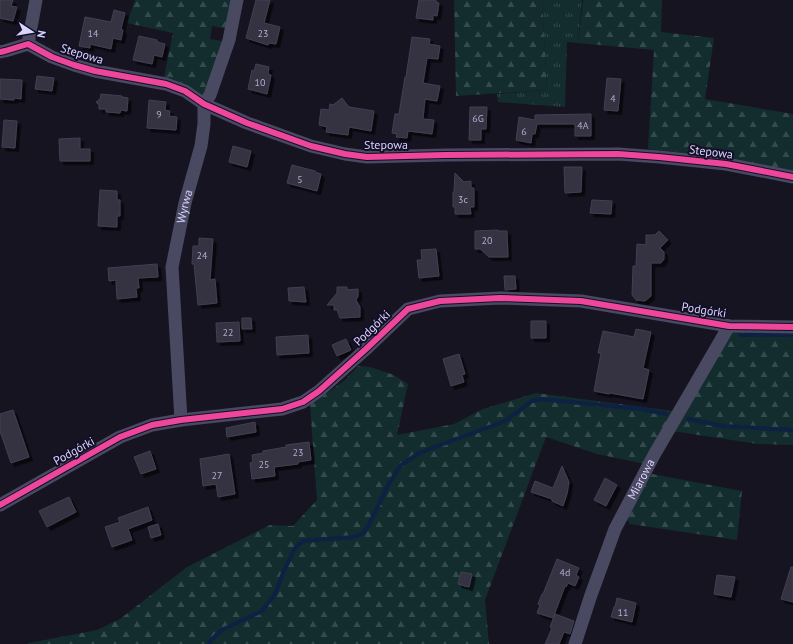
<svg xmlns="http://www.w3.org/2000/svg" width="793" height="644" font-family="'PT Sans',sans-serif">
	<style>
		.grass { fill: url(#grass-tufts) }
		.forest { fill: url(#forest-firs) }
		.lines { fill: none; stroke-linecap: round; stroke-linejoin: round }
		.stream { stroke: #0d2144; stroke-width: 4 }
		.building { fill: #343243; stroke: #433f54; filter: url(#shadow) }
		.minor { stroke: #4a4962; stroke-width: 13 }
		.cycleway-casing { stroke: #130f26; stroke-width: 8 }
		.cycleway { stroke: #ed469a; stroke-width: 6 }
		.labels { text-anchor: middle; stroke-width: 4; stroke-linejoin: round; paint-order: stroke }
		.number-label { font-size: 10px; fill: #b0acd0 }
		.street-label { font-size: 12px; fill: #d9d4ff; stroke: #130f26 }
	</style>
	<defs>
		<pattern id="grass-tufts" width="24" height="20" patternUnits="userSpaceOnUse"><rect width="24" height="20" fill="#132c2d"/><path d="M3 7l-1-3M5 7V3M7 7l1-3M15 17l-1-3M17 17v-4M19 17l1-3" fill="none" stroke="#354a4c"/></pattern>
		<pattern id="forest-firs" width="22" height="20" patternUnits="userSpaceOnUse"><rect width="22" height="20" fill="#132c2d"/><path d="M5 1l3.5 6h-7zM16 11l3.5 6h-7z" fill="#354a4c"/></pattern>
		<filter id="shadow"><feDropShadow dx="3.5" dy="3.5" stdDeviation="0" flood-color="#0009"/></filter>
	</defs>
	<rect width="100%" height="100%" fill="#161421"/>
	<path class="grass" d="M542,0H582L578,43L567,42L565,107L498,102L497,94L547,90Z"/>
	<path class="forest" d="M135,0H234L227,29L212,26L210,39L222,41L204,97L164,77L173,33L127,23Z
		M454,0H542L547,90L456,96Z
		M583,0H662L661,32L714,38L705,99L793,114V171L701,155L648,149L654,50L578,43Z
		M733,329L793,330V445L758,444L672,431Z
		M358,366L370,367L394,375L408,384L397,435L454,424L483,409L536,393L673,411L645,464L597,454L546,437L485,600L489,644H28L29,643L97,630L120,619L187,567L270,525L293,526L317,500L310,405L344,381Z
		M647,473L742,491L737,540L630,524L626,518Z"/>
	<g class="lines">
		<path class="stream" d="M740,335H793
			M688,419L723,426L793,430
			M209,644L211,640L222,630L262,611L275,594L283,573L295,548L303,541L354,537L362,534L369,525L387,487L400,466L419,453L505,421L532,401L541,399L641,409L666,414"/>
	</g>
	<path class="building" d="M0,0H13L11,6L17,7L13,21L0,18Z
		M256,0H270L264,23L280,27L276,44L269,43L268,45L246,38Z
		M419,0H436V2L439,3L437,16L433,15V20L416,18Z
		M114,10L125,13L121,29L123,30L121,40L113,38L111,49L90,44V48L79,46L85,17L111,22Z
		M139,36L157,40V42L165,44L162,57L154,55L152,64L133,60Z
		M412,37L430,39L429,44L440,46L438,59L427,58L423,83L440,86L437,101L425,99L423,119L434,120L432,134L408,131L407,138L396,137L397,134L392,133L395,114H399L405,77H406Z
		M256,64L269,67L268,74L271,75L267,94L248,89L252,70L254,71Z
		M37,76L54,78L52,91L35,89Z
		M607,78L621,79L618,111L604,110Z
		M0,79L22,80L21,99L14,98V100L0,99Z
		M101,94L122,96V97L128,98L127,111L121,110L120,113L106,112V109H99V105L96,102L100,99Z
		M342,98L349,107L374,111L371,131L349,127L348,135L326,132L327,127L319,125L321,109L329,110L330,104L333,105Z
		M149,100L166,102L165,110L170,111L169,116L177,117L176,130L147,128Z
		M470,107H487L486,129H481V140H469Z
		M591,114V136H575V124H537L535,134H532L531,143L516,140L519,117L535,120V115Z
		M4,120L17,121L15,148L2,147Z
		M80,138V149H90V161H60L59,139Z
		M233,146L251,151L247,167L229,162Z
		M292,165L315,171V172L321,174L317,191L287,183Z
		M564,167H582L581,192L565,193Z
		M455,173L464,182L471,181V188H474V207H470L471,214H455V207H453V192H454Z
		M100,190L117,191V200H120V216H117V227L98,226Z
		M592,200L612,201L611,214L590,213Z
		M498,230V231H507L508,257H489L480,249H475V231Z
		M659,231L668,240L660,248L664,252V259L661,263H651V296L645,301L636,300L632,295L633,266H636L637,244L646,245V235H655Z
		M199,238L213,239L210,280L215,279L217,303L198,305L194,264H192L193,246H199Z
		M436,249L439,276L419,278L417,260H422L421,250Z
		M157,264L158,277L138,278L139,288H136L137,297L117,299L116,280L109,281L108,268Z
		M504,276H515L516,289L505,290Z
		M304,287L306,302L289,301L288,288Z
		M337,287H347V290L358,289V296L356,300L360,307V317L340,318L337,310H334V305H327L337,293Z
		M242,318H251L252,329H242Z
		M531,321H546V338H531Z
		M239,322L240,341L217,342L216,323Z
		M636,329L651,332L643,368L649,370L643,399L610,393L609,394L594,391L601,353H598L603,331L634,337Z
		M308,335L309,353L277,355L276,337Z
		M346,339L351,350L337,356L332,345Z
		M459,354L465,374L462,375L464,382L451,386L443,359Z
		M13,410L29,457L11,463L0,431V414Z
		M255,422L256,432L227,437L226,428Z
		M309,442L311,460L298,462V464L274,467L275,476L252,479L250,463L253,462L252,455L263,453V451L286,447V445Z
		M150,451L156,469L141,474L134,457Z
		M229,454L235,494L218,497L216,484L203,486L200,459Z
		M562,466L569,482L567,494L563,506L552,501V499L531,492L535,481L553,488Z
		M605,478L617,485L606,506L594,500Z
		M69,497L76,512L47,527L39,511Z
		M148,507L152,520L128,529L132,540L112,547L105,527L120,522L118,518Z
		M158,524L161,535L151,538L148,527Z
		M557,559L579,568L576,575L579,577L575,586L568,583L566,587L565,586L553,618L537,613L540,605L538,604L542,594H543Z
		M791,567H793V602L781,599Z
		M461,572L472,574L469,587L458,584Z
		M717,575L735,577L731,597L714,594Z
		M617,598L636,603L632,622L611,617L614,607H615Z
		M555,614L574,621L570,634L564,632L559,644H545L552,628L550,627Z"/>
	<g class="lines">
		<g class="minor">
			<path d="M28,44L36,0"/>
			<path d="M0,52L5,51L28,44L52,57L74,65L95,71L166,84L185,91L204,104L247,123L311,146L345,154L367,157L445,155L618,154L659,157L726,164L793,177"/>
			<path id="s1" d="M181,420L172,267L185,203L201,146L204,124V104L210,95L229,40L237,0"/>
			<path d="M0,505L120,437L152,425L181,420L282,409L303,402L319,391L366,349L408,309L440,301L500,298L581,301L729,326L793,327"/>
			<path id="s2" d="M575,644L591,595L615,529L654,455L729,326"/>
		</g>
		<g class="cycleway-casing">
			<path id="cycleway" d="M0,52L5,51L28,44L52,57L74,65L95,71L166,84L185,91L204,104L247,123L311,146L345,154L367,157L445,155L618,154L659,157L726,164L793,177
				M0,505L120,437L152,425L181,420L282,409L303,402L319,391L366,349L408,309L440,301L500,298L581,301L729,326L793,327"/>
		</g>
		<use href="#cycleway" class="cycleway"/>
	</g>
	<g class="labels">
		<g class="number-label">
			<text x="93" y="37">14</text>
			<text x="263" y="37">23</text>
			<text x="260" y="86">10</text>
			<text x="613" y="102">4</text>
			<text x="159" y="118">9</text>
			<text x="478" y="122">6G</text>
			<text x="583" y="129">4A</text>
			<text x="524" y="135">6</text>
			<text x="300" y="183">5</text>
			<text x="463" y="203">3c</text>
			<text x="487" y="244">20</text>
			<text x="202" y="259">24</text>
			<text x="228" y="336">22</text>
			<text x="298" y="456">23</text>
			<text x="264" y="468">25</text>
			<text x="217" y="479">27</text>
			<text x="565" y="576">4d</text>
			<text x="623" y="616">11</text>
		</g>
		<g class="street-label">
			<text transform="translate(82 54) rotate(17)" y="4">Stepowa</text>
			<text x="386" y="149">Stepowa</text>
			<text transform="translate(711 152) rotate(7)" y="4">Stepowa</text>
			<text dy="4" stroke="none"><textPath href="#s1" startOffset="215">Wyrwa</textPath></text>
			<text transform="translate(704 310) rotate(9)" y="4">Podgórki</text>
			<text transform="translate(372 328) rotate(-44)" y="4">Podgórki</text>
			<text transform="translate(74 451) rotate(-29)" y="4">Podgórki</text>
			<text dy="4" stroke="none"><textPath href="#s2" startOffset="178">Miarowa</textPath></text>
		</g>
	</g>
	<g transform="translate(32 32) rotate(102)" stroke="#130f26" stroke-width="3" paint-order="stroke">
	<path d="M0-3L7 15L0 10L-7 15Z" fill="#d9d4ff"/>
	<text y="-6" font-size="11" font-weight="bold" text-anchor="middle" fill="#d9d4ff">N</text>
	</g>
</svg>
